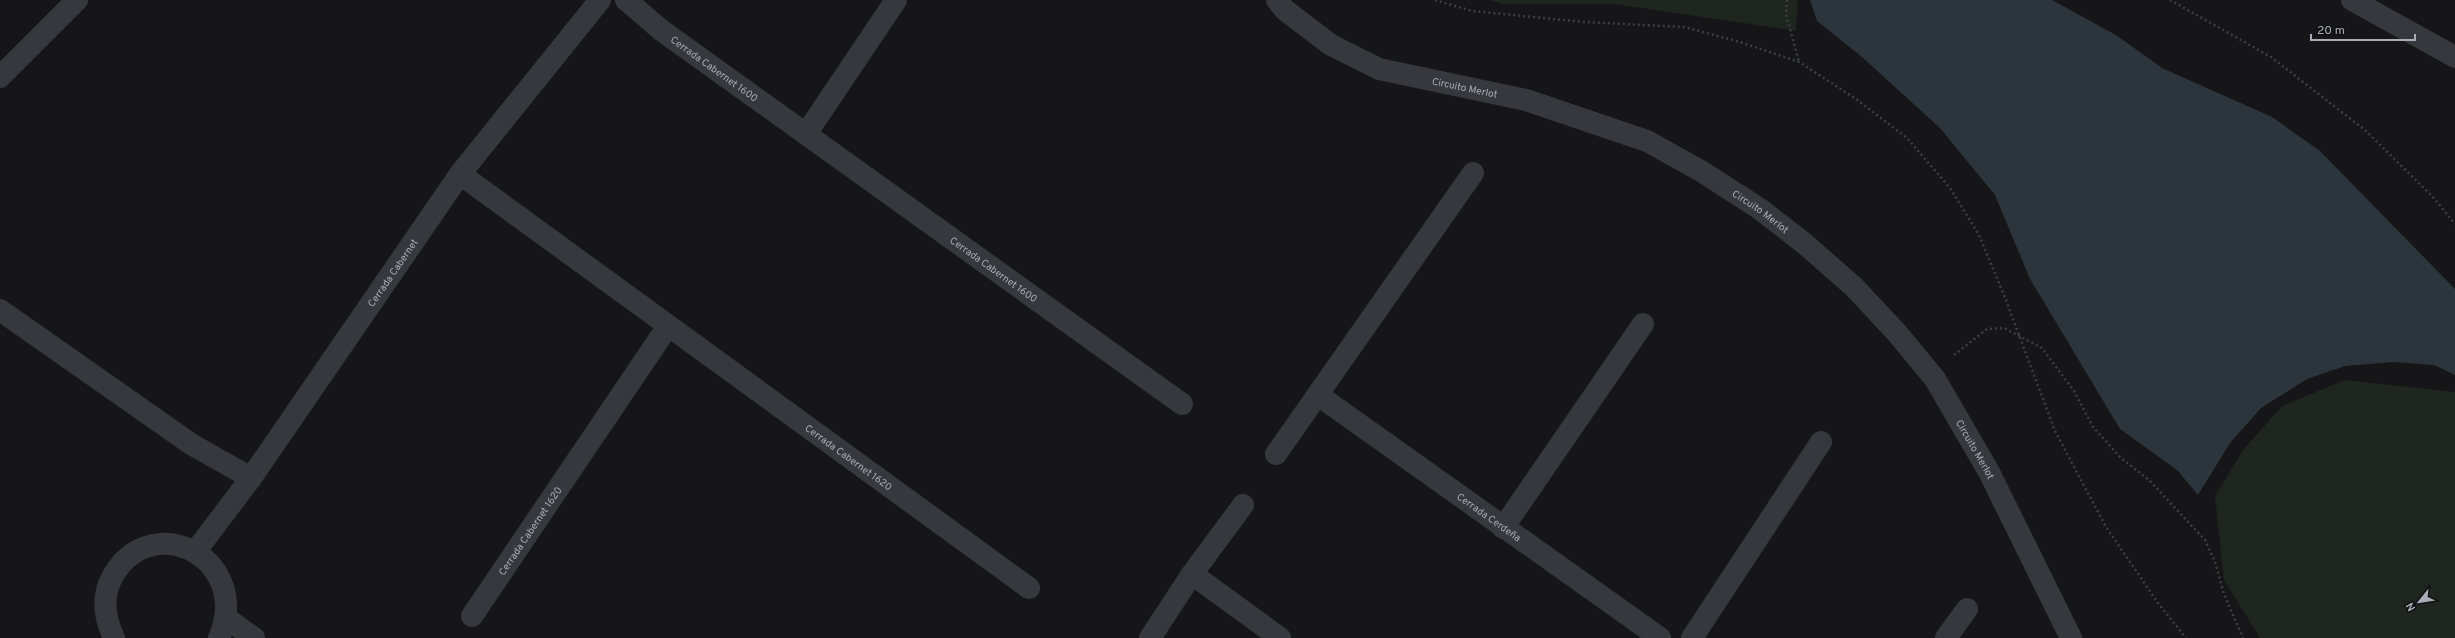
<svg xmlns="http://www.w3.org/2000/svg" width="2455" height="638" font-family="Overpass,sans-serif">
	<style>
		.green { fill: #1e261f }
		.water { fill: #2c353c }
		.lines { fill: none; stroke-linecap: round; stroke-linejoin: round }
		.path { stroke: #3d3f44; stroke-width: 2.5; stroke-dasharray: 2 3; stroke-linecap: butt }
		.minor { stroke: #37383d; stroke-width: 22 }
		.labels { text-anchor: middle; stroke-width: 3; stroke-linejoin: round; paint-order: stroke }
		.street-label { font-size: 10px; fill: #a8adb8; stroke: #111113 }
	</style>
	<rect width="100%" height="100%" fill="#161618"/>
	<path class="green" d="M1491,0H1798L1796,31L1615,4H1502Z
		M2345,380L2455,392V638H2260L2224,580L2215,496L2244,449L2282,406Z"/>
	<path class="water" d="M1810,0H2052L2116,35L2162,68L2272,117L2320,151L2455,289V375L2434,365L2393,362L2345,366L2307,379L2261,408L2230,443L2198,495L2177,470L2120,429L2030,279L1995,195L1940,128L1862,57L1817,21Z"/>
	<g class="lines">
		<path class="path" d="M1435,0L1472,11L1584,22L1684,27L1740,42L1799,62L1856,99L1907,138L1950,188L1979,235L2004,295L2055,431L2106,527L2158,603L2186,638
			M1787,0L1786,14L1799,62
			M2170,0L2271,57L2366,131L2434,198L2455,224
			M1954,355L1987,329L2004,328L2042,348L2074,391L2093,427L2121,458L2149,480L2205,540L2215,562L2224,594L2243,638"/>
		<g class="minor">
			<path id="s1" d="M626,0L661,30L1182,404"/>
			<path id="s2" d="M1277,0L1285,10L1331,45L1379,69L1526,100L1647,141L1701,171L1760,209L1805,244L1854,287L1897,333L1935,379L1989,472L2071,638"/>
			<path d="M2352,0L2455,57"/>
			<path d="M0,77L77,0"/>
			<path d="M806,134L896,0"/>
			<path id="s3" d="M460,174L1029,588"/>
			<path d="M0,310L191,444L251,478"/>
			<path id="s4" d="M1318,395L1660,638"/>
			<path d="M1276,454L1473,173"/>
			<path d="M1503,528L1643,324"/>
			<path id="s5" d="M195,552L251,478L460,174L600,0"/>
			<path d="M1192,574L1280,638"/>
			<path id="s6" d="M472,616L668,326"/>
			<path d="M226,618L254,638"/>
			<path d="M114,638C104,617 101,595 114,574C154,508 253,560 219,638"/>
			<path d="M1150,638L1192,574L1243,505"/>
			<path d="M1692,638L1821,442"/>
			<path d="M1946,638L1967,609"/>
		</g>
	</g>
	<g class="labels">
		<g class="street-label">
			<text dy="4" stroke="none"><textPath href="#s1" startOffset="112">Cerrada Cabernet 1600</textPath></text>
			<text dy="4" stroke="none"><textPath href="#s2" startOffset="212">Circuito Merlot</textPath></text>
			<text dy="4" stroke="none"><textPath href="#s2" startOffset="536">Circuito Merlot</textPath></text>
			<text dy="4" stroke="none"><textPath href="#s1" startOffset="456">Cerrada Cabernet 1600</textPath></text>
			<text dy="4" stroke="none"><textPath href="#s5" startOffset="342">Cerrada Cabernet</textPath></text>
			<text dy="4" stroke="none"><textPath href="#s2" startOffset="860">Circuito Merlot</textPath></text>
			<text dy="4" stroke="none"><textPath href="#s3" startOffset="481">Cerrada Cabernet 1620</textPath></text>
			<text dy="4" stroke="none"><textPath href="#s4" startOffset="210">Cerrada Cerdeña</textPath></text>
			<text dy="4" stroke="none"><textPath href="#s6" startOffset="103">Cerrada Cabernet 1620</textPath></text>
		</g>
	</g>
	<g transform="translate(2419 602) rotate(240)" stroke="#111113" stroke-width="3" paint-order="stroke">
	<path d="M0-3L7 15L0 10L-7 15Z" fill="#a8adb8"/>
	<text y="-6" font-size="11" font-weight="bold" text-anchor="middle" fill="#a8adb8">N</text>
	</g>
	<path d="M2311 34v6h104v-6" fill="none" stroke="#a8adb8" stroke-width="2"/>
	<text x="2317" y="34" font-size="12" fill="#a8adb8" stroke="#111113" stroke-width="3" paint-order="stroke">20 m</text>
</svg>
